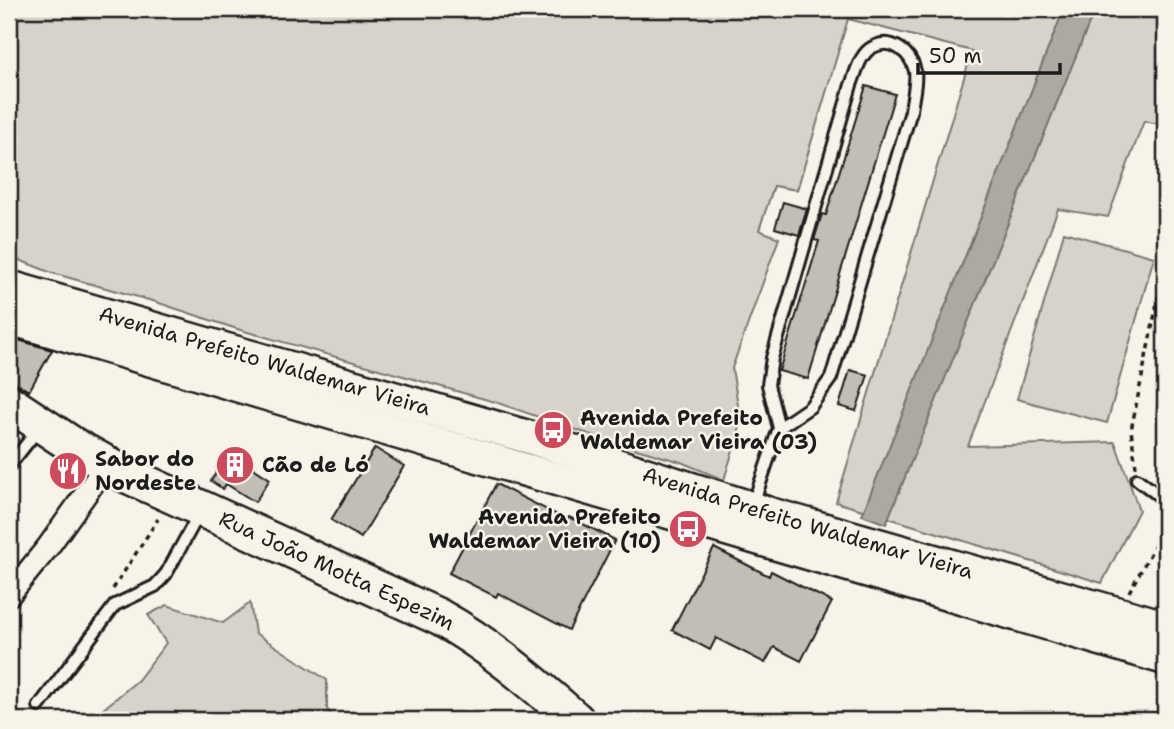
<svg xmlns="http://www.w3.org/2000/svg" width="1174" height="729" font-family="'Shantell Sans',sans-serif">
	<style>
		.green { fill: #d7d3cb; stroke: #7a7874; stroke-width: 2 }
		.water { fill: #aca9a2; stroke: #72716c; stroke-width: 2 }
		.building { fill: #c0beb5; stroke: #1c1c1c; stroke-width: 2 }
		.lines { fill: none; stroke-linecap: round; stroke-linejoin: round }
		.service-casing { stroke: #1c1c1c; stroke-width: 16 }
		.minor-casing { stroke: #1c1c1c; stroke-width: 26 }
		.secondary-casing { stroke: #1c1c1c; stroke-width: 37 }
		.primary-casing { stroke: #1c1c1c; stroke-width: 40 }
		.path { stroke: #1c1c1c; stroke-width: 3.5; stroke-dasharray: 5 5; stroke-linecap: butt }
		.service { stroke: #f7f3e8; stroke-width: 10 }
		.minor { stroke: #f7f3e8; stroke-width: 21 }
		.secondary { stroke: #f7f3e8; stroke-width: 32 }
		.primary { stroke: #f7f3e8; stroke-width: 35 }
		.labels { text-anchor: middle; stroke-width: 5; stroke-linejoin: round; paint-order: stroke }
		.street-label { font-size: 21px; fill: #1c1c1c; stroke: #f7f3e8 }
		.poi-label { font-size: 21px; font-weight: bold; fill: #1c1c1c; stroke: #f7f3e8; text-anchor: start }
	</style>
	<rect width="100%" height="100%" fill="#f7f3e8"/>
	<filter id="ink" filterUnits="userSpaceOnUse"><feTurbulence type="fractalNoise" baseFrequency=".0143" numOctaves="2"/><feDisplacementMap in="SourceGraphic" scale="14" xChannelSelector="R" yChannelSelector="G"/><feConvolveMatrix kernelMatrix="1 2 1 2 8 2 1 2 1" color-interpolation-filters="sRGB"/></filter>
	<g filter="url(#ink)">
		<path class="green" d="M9,9H1165V125L1144,121L1108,217L1058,209L968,446L1115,442L1139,510L1102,583L836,502L972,51L848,19L797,190L774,186L759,230L779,238L732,368L741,424L724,480L681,462L609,441L495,402L237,329L156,302L52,273L9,256Z
			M1064,232L1154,257L1107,423L1017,399Z
			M1165,359V416L1156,414Z
			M250,603L255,633L327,680V709L335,720H90L138,680L166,643L148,615L167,605L223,623Z"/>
		<path class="water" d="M1064,9H1095L886,524L862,515Z"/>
		<path class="building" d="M866,86L895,94L808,379L779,371L819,241L814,240L822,214L826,215Z
			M783,202L807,209L799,235L775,228Z
			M18,340L52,350L29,391L9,379V355Z
			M850,370L868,375L856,411L839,406Z
			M375,448L404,466L361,538L331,520Z
			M229,452L270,479L255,502L226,484L223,489L211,481Z
			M496,484L567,520L569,517L615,540L569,630L498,593L496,597L449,573Z
			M714,548L769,576L771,571L832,602L801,661L774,647L765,663L716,638L710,650L672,630Z"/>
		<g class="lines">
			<g class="service-casing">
				<path id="service" d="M9,466L40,427
					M1137,479L1165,500
					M753,504L779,428L768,385L772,358L851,85C856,73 860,53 873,47C892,37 911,53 915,71C917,83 912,99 911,111L831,378L810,407L779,428
					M39,706L115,605L155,586L166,574L200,512"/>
			</g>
			<g class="minor-casing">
				<path id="minor" d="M9,595L48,547L107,464"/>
			</g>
			<g class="secondary-casing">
				<g id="secondary">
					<path id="s1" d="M9,287L535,439L773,515L1165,627"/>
					<path d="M9,318L1165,658"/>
				</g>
			</g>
			<g class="primary-casing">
				<g id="primary">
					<path id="s2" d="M9,403L74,446L121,472L439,617C490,645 533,683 576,720"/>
				</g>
			</g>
			<path class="path" d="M1152,11L1165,9
				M1136,467L1131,430L1165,265
				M113,589L158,519
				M1129,592L1165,527"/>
			<use href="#service" class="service"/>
			<use href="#minor" class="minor"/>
			<use href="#secondary" class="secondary"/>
			<use href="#primary" class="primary"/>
		</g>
	</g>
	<defs>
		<g id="bus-disc" transform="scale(2.0125)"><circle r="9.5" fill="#d1495b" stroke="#f7f3e8"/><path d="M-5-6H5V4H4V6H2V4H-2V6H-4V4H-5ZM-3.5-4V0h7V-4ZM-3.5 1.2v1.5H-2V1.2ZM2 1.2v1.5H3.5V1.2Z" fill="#fff"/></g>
		<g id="building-disc" transform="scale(2.0125)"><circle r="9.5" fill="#d1495b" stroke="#f7f3e8"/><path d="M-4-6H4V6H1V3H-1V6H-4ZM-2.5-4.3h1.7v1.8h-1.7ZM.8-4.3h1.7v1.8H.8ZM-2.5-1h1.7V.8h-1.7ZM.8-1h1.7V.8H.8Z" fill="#fff"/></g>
		<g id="restaurant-disc" transform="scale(2.0125)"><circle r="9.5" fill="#d1495b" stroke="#f7f3e8"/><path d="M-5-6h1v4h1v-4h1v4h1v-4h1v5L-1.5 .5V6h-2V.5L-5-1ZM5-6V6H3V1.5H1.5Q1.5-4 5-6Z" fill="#fff"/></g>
	</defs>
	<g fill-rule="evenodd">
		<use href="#bus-disc" x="553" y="430"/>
		<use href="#building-disc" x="235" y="465"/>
		<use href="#restaurant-disc" x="68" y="471"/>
		<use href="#bus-disc" x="688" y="529"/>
	</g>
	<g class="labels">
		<g class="street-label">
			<text dy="7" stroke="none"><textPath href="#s1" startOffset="266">Avenida Prefeito Waldemar Vieira</textPath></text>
			<text dy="7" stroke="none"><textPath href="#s1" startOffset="833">Avenida Prefeito Waldemar Vieira</textPath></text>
			<text dy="7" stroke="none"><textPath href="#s2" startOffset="369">Rua João Motta Espezim</textPath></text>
		</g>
		<g class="poi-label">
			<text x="580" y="425">Avenida Prefeito<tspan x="580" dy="24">Waldemar Vieira (03)</tspan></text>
			<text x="95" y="466">Sabor do<tspan x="95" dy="24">Nordeste</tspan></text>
			<text x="262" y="472">Cão de Ló</text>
			<text x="661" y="524" text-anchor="end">Avenida Prefeito<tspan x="661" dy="24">Waldemar Vieira (10)</tspan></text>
		</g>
	</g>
	<rect width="1174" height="729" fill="none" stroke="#f7f3e8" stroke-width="35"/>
	<rect x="18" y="18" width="1139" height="694" fill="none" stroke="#1c1c1c" stroke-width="2.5" filter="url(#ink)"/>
	<path d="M918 63v10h142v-10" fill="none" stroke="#1c1c1c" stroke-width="3.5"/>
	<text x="929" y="63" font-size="21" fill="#1c1c1c" stroke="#f7f3e8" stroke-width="5" paint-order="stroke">50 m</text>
</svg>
